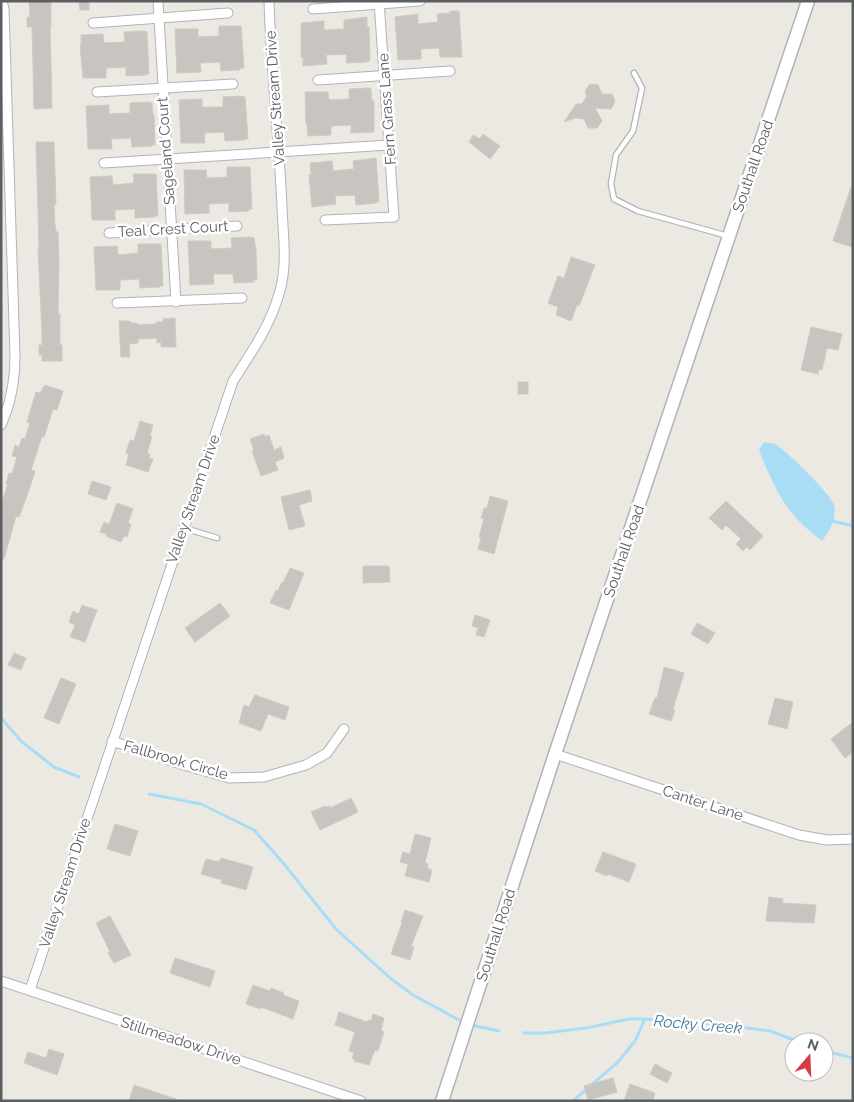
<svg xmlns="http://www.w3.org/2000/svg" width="854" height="1102" viewBox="0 0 854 1102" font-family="Raleway,sans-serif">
<rect width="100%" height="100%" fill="#ece9e3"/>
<!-- water -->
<path fill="#a9ddf6" d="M764,442C767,443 772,443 775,444C785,449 832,495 834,505C837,519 830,530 822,541C814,534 805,528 798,520C779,500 769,475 759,450Z"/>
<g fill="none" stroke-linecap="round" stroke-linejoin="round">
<!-- stream -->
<g stroke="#a9ddf6" stroke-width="3">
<polyline points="831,519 833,521 853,526"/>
<polyline points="1,718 22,742 54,767 79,777"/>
<polyline points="149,794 201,804 254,830 284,864 336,929 390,978 413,995 461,1021"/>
<polyline points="471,1025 499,1031"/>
<polyline points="524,1033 545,1033 586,1028 629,1019 645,1019 733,1026 770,1031 799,1042"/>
<polyline points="824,1051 853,1058"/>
<polyline points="573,1101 618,1062 635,1041 645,1019"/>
</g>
</g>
<!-- building -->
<g fill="#c8c4c0" stroke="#d0cac2">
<polygon points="29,1 51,1 51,26 50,26 52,108 34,109 32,27 27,27 27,17 30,17"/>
<polygon points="79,1 89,1 89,10 80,10"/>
<polygon points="450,11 459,11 462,57 440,57 439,48 421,49 421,59 398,60 395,17 418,14 418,24 438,22 437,14 450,13"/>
<polygon points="367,17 367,27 369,27 370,61 367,61 367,62 347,63 346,54 326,55 327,64 303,66 303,57 301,57 301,23 324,21 324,30 344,29 344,20"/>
<polygon points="219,26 241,26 244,68 240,68 240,70 221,71 220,62 200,63 201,72 177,73 175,29 198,29 198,37 219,36"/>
<polygon points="143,31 147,32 149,74 146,74 146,75 126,76 126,67 106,68 106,78 83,78 80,45 81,45 81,35 103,34 104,43 125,42 124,32"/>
<polygon points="590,84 598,85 602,94 612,94 615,102 611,109 595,108 602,121 597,128 588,128 584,119 575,118 564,122 576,104 582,104 587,96 585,91"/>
<polygon points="369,88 371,89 372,101 374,101 374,132 351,133 351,125 331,126 331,135 308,136 307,124 306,124 305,92 328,92 329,100 349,99 349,89"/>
<polygon points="241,96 245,97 248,139 245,139 245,140 225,141 224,132 204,133 205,143 181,143 179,100 202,99 202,107 223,107 223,97"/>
<polygon points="148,102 152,103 153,115 154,115 155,145 151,145 152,146 132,147 131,138 111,139 112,149 88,149 86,106 109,105 109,114 130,113 130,103"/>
<polygon points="483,134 500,146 490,159 469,142 473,135 480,139"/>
<polygon points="36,142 54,142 56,204 54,205 55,225 56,232 58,232 59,262 58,314 60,314 60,345 62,345 62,361 42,361 42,355 39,355 39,345 42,345 42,334 38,247 39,247"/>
<polygon points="376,158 379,202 376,202 376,203 356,205 355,195 335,196 336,204 312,207 309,175 311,175 310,163 332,161 333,171 354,169 353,161"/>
<polygon points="227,167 250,167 252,209 249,209 249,211 229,212 229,203 209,204 209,213 185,214 184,170 206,170 207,178 227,177"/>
<polygon points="133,174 156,174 158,216 155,216 155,217 135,218 135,209 115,210 115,220 92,220 90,177 112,176 113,185 134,183"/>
<polygon points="851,187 853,187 853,247 833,241"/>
<polygon points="250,237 254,238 256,250 257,280 253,280 254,282 234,283 233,274 213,274 214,284 190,285 188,241 211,241 211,249 232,248 231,238"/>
<polygon points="138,244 161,244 163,286 160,286 160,287 140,288 139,279 120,280 120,290 96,290 94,247 117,246 118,255 138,253"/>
<polygon points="571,257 595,265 579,306 577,305 571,321 556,315 558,307 548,303 558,276 564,278"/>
<polygon points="175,318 176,347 161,347 161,342 157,343 157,338 138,339 138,343 129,344 130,357 121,357 119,321 130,321 131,323 137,323 138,325 156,324 156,322 163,322 163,319"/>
<polygon points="811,327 842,334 838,350 827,348 822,370 819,369 818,374 801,370"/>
<rect x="518" y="382" width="10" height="12"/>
<polygon points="45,385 63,391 57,410 53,409 44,437 42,436 31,470 35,471 29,490 19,517 16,516 4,559 1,559 1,504 8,484 6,484 9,473 12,474 17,457 12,456 15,445 19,447 22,438 25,439 30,423 27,422 36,392 40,393"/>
<polygon points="140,421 153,425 150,436 152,437 147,453 150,454 149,458 153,459 148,472 126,465 129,454 126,453 130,440 134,441"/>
<polygon points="264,434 265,437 269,435 274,450 281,447 284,458 275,462 278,470 261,476 252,451 254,450 250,439"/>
<polygon points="92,481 111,487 106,500 88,494"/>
<polygon points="310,490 312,501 299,505 305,526 289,530 281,497"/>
<polygon points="490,496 508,501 494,554 478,549 481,538 479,537 484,519 481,518 484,508 487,508"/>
<polygon points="726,501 763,536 750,550 747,547 743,551 736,544 741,539 726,525 722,530 709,518"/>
<polygon points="117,503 133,509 128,523 131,524 127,537 124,536 121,542 106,536 107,534 100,532 104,522 109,524"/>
<polygon points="363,566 389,566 390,582 363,583"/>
<polygon points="290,568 304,573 289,610 270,603 276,590 278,591 282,582 283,583"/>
<polygon points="220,603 230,616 195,642 185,628"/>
<polygon points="82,605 97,610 85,642 70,637 75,625 69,622 73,611 79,614"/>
<polygon points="475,615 490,620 484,637 476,635 478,628 472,626"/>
<polygon points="697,623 715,633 708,644 691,634"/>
<polygon points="14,653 26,658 21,670 8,665"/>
<polygon points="664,667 684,673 673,709 675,710 671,721 649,714 655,698 657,698"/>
<polygon points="61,678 76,684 59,724 44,718"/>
<polygon points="255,695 289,707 285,720 268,714 261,731 239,723 244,705 249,707"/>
<polygon points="775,698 793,702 787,729 768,724"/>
<polygon points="853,722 853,752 845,758 831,739"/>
<polygon points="351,798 358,812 320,830 311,812 325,806 325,807 329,806 330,808"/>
<polygon points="115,824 138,831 130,856 107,849"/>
<polygon points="415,834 431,838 425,863 428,864 427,868 432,870 429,882 405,876 408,864 400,862 403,852 410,854"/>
<polygon points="603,852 636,864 629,882 608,874 607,876 595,871"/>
<polygon points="221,858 253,867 246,890 221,883 222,880 201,874 206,859 219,862"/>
<polygon points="769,897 783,899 782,903 816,905 814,923 766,921"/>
<polygon points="405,910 423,916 411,946 414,947 410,960 391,954 402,923 401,922"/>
<polygon points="110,916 131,955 114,963 108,953 110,952 96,923"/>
<polygon points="175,958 215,971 210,987 170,973"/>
<polygon points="253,985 270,991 271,988 284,993 283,995 299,1001 293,1019 261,1007 260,1009 246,1004"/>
<polygon points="339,1012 367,1022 368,1020 371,1021 373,1014 384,1018 381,1030 384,1032 378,1051 375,1050 369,1065 354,1061 355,1059 352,1058 354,1053 349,1051 355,1032 335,1025"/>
<polygon points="49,1049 64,1054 57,1075 24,1063 28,1052 46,1058"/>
<polygon points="655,1064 672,1073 667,1083 650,1074"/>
<polygon points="613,1078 617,1092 588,1100 584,1086"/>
<polygon points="630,1084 655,1093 653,1101 624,1101"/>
<polygon points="134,1085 176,1099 176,1101 129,1101"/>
</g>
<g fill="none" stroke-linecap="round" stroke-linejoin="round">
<defs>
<g id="lane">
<polyline points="634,73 642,88 633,131 616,155 611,184 614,199 638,211 728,236"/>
<polyline points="184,528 217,538"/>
</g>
<g id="street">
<polyline points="158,1 176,302"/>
<polyline points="313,9 420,1"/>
<polyline points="93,23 228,13"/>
<polyline points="318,80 450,71"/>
<polyline points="97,92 233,84"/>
<polyline points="104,163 389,145"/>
<polyline points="325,220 394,217 379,1"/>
<polyline points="109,233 237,226"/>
<polyline points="117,303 242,298"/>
<path d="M1,425C11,403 15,380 15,356L4,9L2,1"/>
<polyline points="112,741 184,765 229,778 264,777 306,765 327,753 344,729"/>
<polyline points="555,754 799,835 827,840 853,839"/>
<polyline points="1,981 361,1101"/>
<path d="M30,990L233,381C251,353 270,326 279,294C288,266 283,235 282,207C279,138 271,70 269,1"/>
</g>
<polyline id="secondary" points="442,1101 555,754 808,1"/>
</defs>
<!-- lane casing -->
<use href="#lane" stroke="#b0b4b7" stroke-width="7"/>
<!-- street casing -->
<use href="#street" stroke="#b0b4b7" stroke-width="11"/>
<!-- secondary casing -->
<use href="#secondary" stroke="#afb3b7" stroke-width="15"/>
<!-- lane -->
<use href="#lane" stroke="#fff" stroke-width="4.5"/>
<!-- street -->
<use href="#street" stroke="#fff" stroke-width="9"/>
<!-- secondary -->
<use href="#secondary" stroke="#fff" stroke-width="12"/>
</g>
<g text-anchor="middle" stroke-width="5" stroke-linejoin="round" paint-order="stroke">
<!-- street labels -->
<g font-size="15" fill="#5b5f62" stroke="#fff">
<text transform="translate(275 98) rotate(-94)" y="5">Valley Stream Drive</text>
<text transform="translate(387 109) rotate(-94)" y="5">Fern Grass Lane</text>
<text transform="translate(166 151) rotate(-94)" y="5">Sageland Court</text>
<text transform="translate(753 166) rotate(-71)" y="5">Southall Road</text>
<text transform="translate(173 229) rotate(-3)" y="5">Teal Crest Court</text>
<text transform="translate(193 499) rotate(-71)" y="5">Valley Stream Drive</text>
<text transform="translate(624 551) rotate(-71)" y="5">Southall Road</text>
<text transform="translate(176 760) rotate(16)" y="5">Fallbrook Circle</text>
<text transform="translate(703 803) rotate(18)" y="5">Canter Lane</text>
<text transform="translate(65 883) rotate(-72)" y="5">Valley Stream Drive</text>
<text transform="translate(496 935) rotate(-72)" y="5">Southall Road</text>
<text transform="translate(181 1041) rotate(18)" y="5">Stillmeadow Drive</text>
</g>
<!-- water labels -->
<g font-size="16" font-style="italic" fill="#467a9d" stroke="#fff">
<text transform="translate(698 1024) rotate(5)" y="6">Rocky Creek</text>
</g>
</g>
<!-- border -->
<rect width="854" height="1102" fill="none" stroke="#5b5f62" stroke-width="5"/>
<!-- north arrow -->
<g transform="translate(809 1057) rotate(19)"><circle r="24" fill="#ffffff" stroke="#bdbfc0"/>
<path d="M0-4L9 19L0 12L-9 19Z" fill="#d73e44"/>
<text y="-8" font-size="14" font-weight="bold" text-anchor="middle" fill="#5b5f62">N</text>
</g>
</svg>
